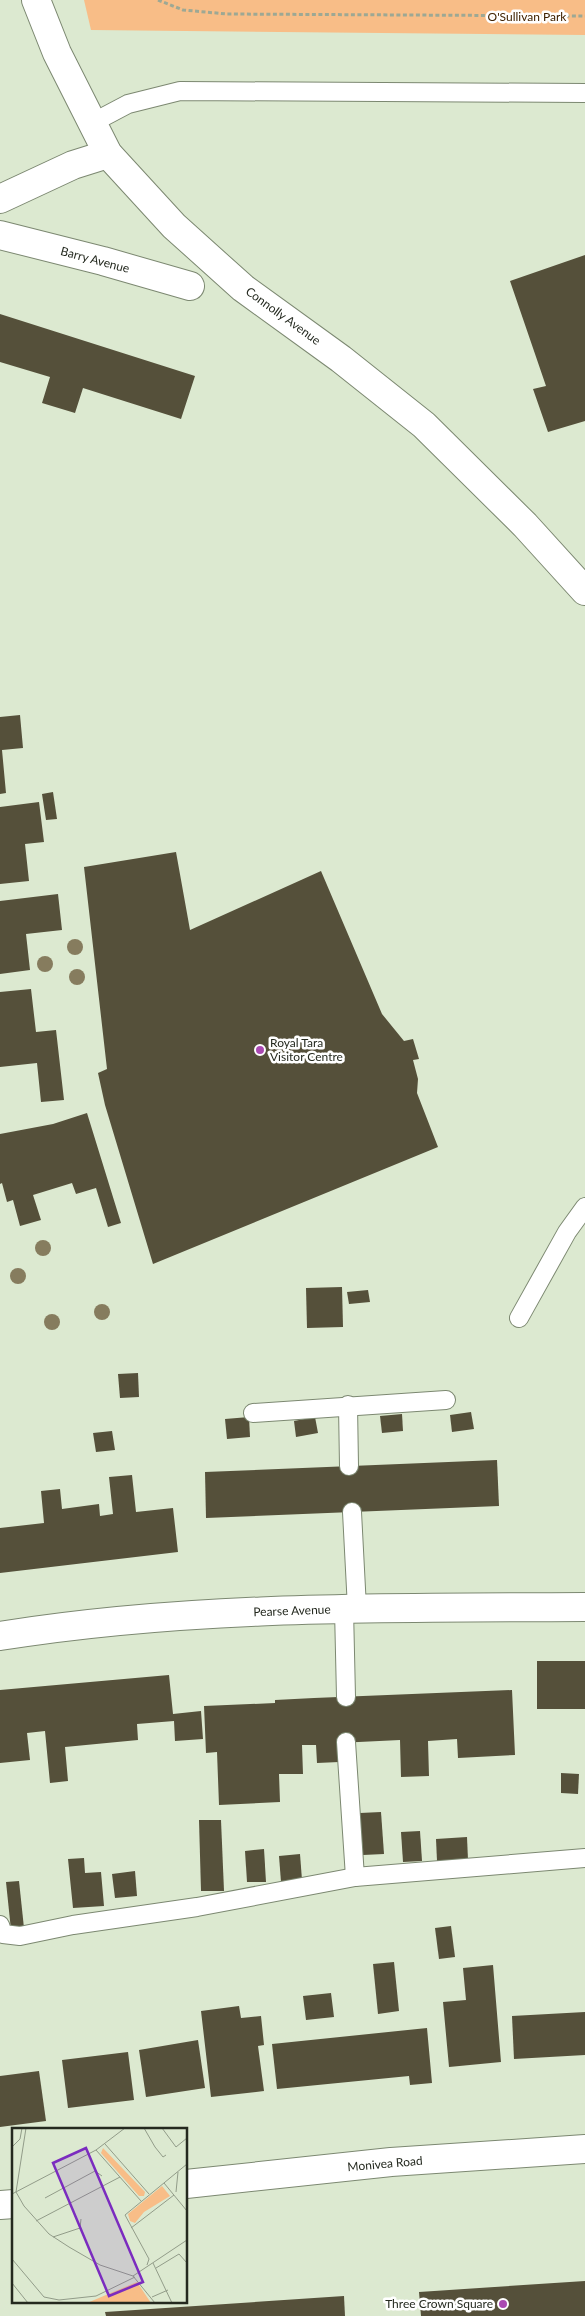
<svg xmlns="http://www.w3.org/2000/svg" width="585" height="2316" viewBox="0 0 585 2316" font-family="Lato,sans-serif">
<rect width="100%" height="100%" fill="#dce9d0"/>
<!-- green -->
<polygon fill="#f8bd87" points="84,0 585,0 585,35 91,30"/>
<!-- building -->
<g fill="#55503a">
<polygon points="585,255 585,421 548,432 533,389 546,386 510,281"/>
<polygon points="0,314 195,376 181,419 83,388 75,413 42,403 50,377 0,362"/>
<polygon points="20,715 23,748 2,750 6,793 0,794 0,717"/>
<polygon points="53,792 57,819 46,820 42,794"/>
<polygon points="39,802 44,842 25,844 29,881 0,884 0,807"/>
<polygon points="176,852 190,930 321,871 382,1014 404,1041 413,1039 419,1059 413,1060 418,1079 417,1093 438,1147 153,1264 105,1105 98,1073 107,1069 84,867"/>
<polygon points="58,894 62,930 26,934 30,970 0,974 0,901"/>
<polygon points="31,989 36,1032 56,1030 64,1100 41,1102 37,1063 0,1067 0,992"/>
<polygon points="87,1113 121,1223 108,1227 96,1188 76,1194 72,1183 33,1195 41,1220 20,1226 13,1200 7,1202 2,1183 0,1184 0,1134 53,1124"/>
<polygon points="342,1287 343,1327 307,1328 306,1288"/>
<polygon points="368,1290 370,1302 349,1304 347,1292"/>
<polygon points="138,1373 139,1397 120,1398 118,1374"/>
<polygon points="471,1412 474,1429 452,1432 450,1415"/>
<polygon points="402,1414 403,1431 382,1433 380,1416"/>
<polygon points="249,1417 250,1437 227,1439 225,1419"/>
<polygon points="315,1417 318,1433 296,1437 294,1421"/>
<polygon points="112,1431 115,1450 96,1452 93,1433"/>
<polygon points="497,1460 499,1506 206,1518 205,1472"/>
<polygon points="132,1475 136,1512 173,1508 178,1552 0,1573 0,1528 44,1523 41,1491 60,1489 62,1509 99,1504 100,1516 113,1514 109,1477"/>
<rect x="537" y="1661" width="48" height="48"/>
<polygon points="169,1675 173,1714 201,1711 203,1739 175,1741 174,1721 137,1724 138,1740 65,1747 68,1781 50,1783 45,1731 27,1733 30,1760 0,1763 0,1690"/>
<polygon points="512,1690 515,1755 458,1758 457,1739 428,1741 429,1776 401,1777 400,1740 338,1743 339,1762 317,1763 316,1745 302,1745 303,1774 279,1774 280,1802 219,1805 217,1752 206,1753 204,1706 275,1703 275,1700 314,1698"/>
<polygon points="561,1773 579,1774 578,1794 561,1793"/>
<polygon points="381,1812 384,1854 363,1855 360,1813"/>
<polygon points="199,1820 221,1820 224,1891 201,1891"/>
<polygon points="420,1831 422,1861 403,1862 401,1832"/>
<polygon points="467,1837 468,1860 437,1861 436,1839"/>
<polygon points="264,1849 266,1882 247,1882 245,1851"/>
<polygon points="300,1854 302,1880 281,1882 279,1856"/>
<polygon points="84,1858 85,1873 101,1872 104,1906 73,1908 68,1859"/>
<polygon points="135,1871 137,1896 115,1898 112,1874"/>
<polygon points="19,1881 24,1928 11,1930 6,1882"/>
<polygon points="451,1926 455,1957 439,1959 435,1928"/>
<polygon points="394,1962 399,2011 378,2014 373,1964"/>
<polygon points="493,1965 501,2062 449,2067 443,2002 466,2000 463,1968"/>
<polygon points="331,1993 334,2017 306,2020 303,1996"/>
<polygon points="239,2006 241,2018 261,2016 264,2045 258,2046 264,2091 211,2097 201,2011"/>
<polygon points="585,2012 585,2055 514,2059 512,2016"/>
<polygon points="427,2028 432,2083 410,2085 409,2076 277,2089 272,2044"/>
<polygon points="198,2040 205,2088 146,2097 139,2050"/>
<polygon points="128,2052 134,2100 68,2108 62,2060"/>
<polygon points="39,2071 46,2121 0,2127 0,2076"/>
<polygon points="585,2281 585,2316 421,2316 419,2292"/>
<polygon points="344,2296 345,2316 106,2316 105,2312"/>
</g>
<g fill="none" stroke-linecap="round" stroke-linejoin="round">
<defs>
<g id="lane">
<polyline points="92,123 128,104 180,91 585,93"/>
<polyline points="519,1318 567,1232 585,1207"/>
<polyline points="348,1405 349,1466"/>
<polyline points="253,1413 446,1400"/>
<polyline points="352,1512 357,1608"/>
<polyline points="344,1609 346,1697"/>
<polyline points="346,1742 355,1877"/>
<polyline points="0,1925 3,1934 20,1936 73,1925 197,1907 355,1877 585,1858"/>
</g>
<g id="street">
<polyline points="0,199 73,165 108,154"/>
<polyline points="0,235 103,261 190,286"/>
<path d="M0,1636C193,1605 390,1608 585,1607"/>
</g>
<g id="secondary">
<polyline points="36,0 57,53 108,154 174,226 243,288 341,359 424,425 525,525 585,591"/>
<polyline points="186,2184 391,2162 585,2149"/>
<polyline points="0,2205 14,2204"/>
</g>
</defs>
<!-- lane casing -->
<use href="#lane" stroke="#7c8871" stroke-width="20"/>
<!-- street casing -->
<use href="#street" stroke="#7c8871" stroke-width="30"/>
<!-- secondary casing -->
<use href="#secondary" stroke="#7c8871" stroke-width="30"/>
<!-- path -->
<polyline stroke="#9da894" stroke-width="3" stroke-dasharray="4 2.5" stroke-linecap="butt" points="158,0 183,10 227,14 585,16"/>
<!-- lane -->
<use href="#lane" stroke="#fff" stroke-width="18"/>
<!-- street -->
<use href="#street" stroke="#fff" stroke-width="28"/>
<!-- secondary -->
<use href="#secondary" stroke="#fff" stroke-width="28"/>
</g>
<!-- trees -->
<g fill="#867c5e">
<circle cx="75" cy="947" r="8"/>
<circle cx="45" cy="964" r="8"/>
<circle cx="77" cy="977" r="8"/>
<circle cx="43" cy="1248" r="8"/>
<circle cx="18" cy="1276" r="8"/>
<circle cx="102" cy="1312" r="8"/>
<circle cx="52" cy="1322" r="8"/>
</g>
<!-- markers -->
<g fill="#aa49b2" stroke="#fff" stroke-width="2">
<circle cx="260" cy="1050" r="5"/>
<circle cx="503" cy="2304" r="5"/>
</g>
<g text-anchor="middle" stroke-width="5" stroke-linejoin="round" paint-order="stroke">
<!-- park labels -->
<g font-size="12" fill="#3f2201" stroke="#fff">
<text x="527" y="21">O'Sullivan Park</text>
</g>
<!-- street labels -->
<g font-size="12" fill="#24291f" stroke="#fff">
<text transform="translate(95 260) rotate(15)" y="4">Barry Avenue</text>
<text transform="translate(283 316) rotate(36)" y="4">Connolly Avenue</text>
<text transform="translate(292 1611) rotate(-2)" y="4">Pearse Avenue</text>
<text transform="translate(385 2164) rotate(-5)" y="4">Monivea Road</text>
</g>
<!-- poi labels -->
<g font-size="12" fill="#24291f" stroke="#fff" text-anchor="start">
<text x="270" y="1047">Royal Tara<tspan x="270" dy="14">Visitor Centre</tspan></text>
<text x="493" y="2308" text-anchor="end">Three Crown Square</text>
</g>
</g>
<!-- overview -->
<g transform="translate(12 2128)">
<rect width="175" height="175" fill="#dce9d0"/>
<path d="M91,20L133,64L132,68H127L89,25ZM150,58L158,68L132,84L123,95L118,93L116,86ZM125,154L139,175H75Z" fill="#f8bd87"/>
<path fill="none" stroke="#929c89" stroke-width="1" d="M14,0L4,64L12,78L37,106L57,119L88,137L121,148L143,175M132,0L143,19L151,29L154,27M150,0L164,19L175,10M93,16L137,66M0,19L8,11L10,0M84,22L129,73M152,55L175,83M164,64L166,44M0,66L84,22L113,0M33,70L83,43L90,48M24,93L108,49M119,100L162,67M41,109L68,100L69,91M0,131L32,169L47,172L84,168L123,149M141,135L160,175M135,137L137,131L113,87L175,36M144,140L167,126L175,135M121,148L175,112M0,155L16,175M140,169L156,162"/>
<path fill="#7b2cbf" fill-opacity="0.15" stroke="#7b2cbf" stroke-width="2.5" d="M74,20L131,154L97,168L41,35Z"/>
<rect width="175" height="175" fill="none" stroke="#24291f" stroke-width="2.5"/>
</g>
</svg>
